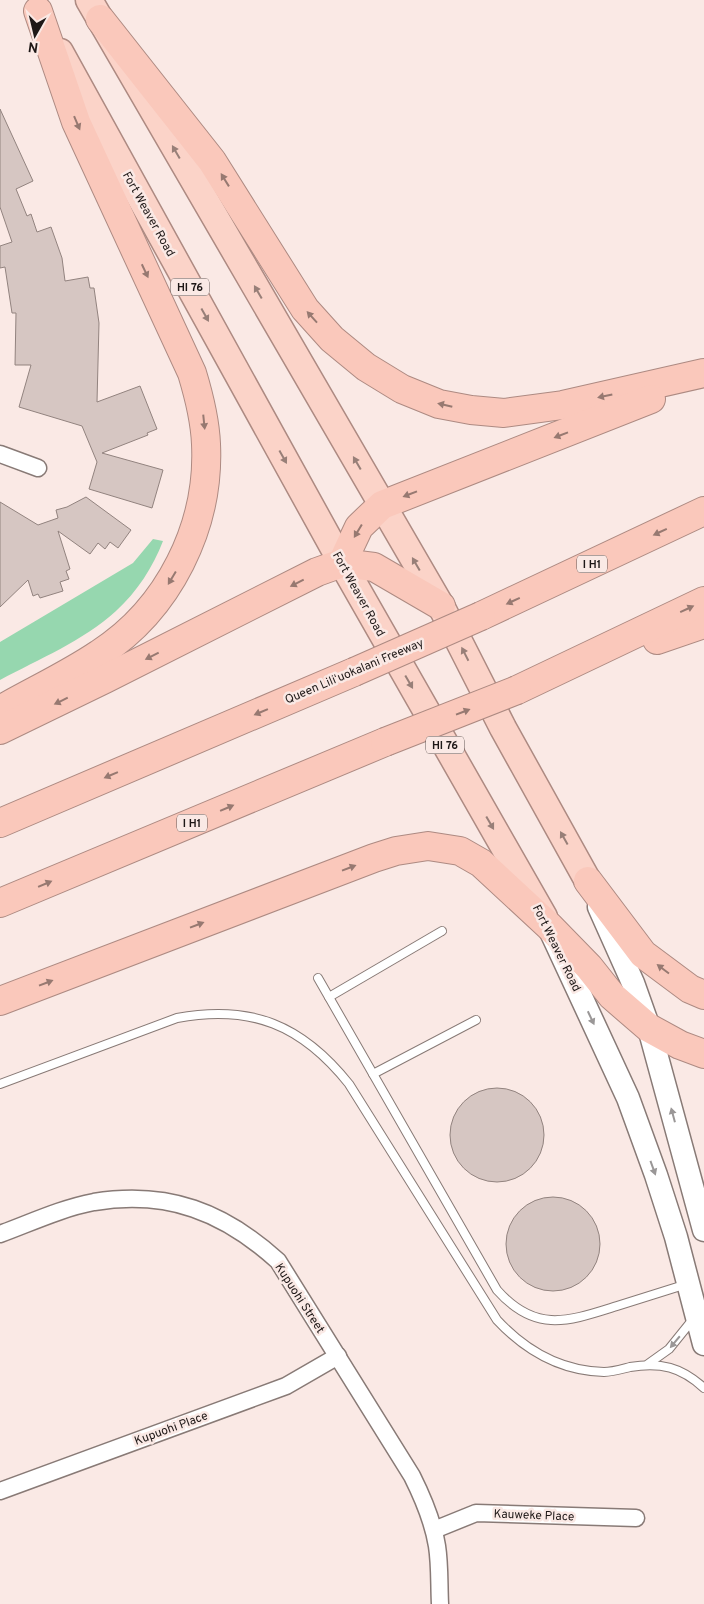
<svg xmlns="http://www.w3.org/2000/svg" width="704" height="1604" viewBox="0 0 704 1604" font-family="Overpass,sans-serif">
<rect width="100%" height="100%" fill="#fae9e5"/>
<!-- green -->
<path fill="#96d7af" d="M153,539L163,541C153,567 137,592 116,611C83,641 39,659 0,680V642L133,563Z"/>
<!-- building -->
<g fill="#d6c6c2" stroke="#92837f">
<polygon points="0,109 33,181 16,189 27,216 31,214 37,232 51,227 62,258 65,281 88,277 90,288 94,288 99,323 97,402 140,386 157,429 147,433 148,435 102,453 163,470 152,508 89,489 97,462 82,426 19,407 31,365 15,365 16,313 12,313 5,267 0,268 0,246 12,242 0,207"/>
<polygon points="86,497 131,530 118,548 110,542 105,549 98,543 90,554 58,531 70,569 66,571 69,579 60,582 63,591 40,598 38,594 33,596 28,580 0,607 0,502 38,525 58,518 56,510 67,507"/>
<circle cx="497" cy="1135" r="47"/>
<circle cx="553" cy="1244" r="47"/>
</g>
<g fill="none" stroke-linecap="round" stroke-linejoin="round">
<defs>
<g id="service">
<path d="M318,978L497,1290C536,1334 569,1321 617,1306C640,1299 664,1291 687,1284"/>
<polyline points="329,997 442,931"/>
<polyline points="373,1074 476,1020"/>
<path d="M0,1084L177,1018C251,1004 302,1025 349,1084L497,1320C525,1350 561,1371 604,1372C612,1372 622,1369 630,1367C661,1362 681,1367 704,1388"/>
<polyline points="648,1364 669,1349 694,1318"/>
</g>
<g id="minor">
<polyline points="0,454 38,468"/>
<path d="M0,1234C30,1223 62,1208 94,1202C168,1190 224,1212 278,1261L412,1476C423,1498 433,1521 437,1546C440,1565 439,1585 440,1604"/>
<polyline points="0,1491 286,1386 338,1356"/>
<polyline points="434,1530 476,1513 636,1518"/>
</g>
<g id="secondary">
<polyline points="599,907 633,983 649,1028 704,1230"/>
<polyline points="552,934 628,1098 656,1175 676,1237 704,1344"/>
</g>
<g id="trunk">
<polyline points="89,0 441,606 503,728 588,881"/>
<polyline points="60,52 342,563 544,917"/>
</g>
<g id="motorway">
<polyline points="100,19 212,161 305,309 332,339 366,367 402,389 439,404 471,410 504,413 563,405 704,373"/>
<polyline points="342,563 359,527 382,505 651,399"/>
<polyline points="481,616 704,511"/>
<polyline points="657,640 704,624"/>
<polyline points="517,690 704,601"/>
<path d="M0,710C33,691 68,675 99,654C169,609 210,526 206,444C205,419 199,396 192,373L76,122L38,11"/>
<polyline points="0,730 105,679 317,572 342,563 374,567 441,606"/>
<polyline points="0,823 354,672"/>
<polyline points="588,881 643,954 690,989 704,995"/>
<polyline points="0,903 385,742"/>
<polyline points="0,1001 374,858 396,851 428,846 460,851 481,863 549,926 589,967 612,996 649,1028 680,1045 704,1054"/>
</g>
</defs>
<!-- service casing -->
<use href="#service" stroke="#887a76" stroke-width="10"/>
<!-- minor casing -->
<use href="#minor" stroke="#887a76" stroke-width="19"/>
<!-- secondary casing -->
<use href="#secondary" stroke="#887a76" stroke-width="25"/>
<!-- trunk casing -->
<use href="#trunk" stroke="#ad8a82" stroke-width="29"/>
<!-- motorway casing -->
<use href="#motorway" stroke="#ad8a82" stroke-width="30"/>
<!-- service -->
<use href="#service" stroke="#fff" stroke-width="8"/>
<!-- minor -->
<use href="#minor" stroke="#fff" stroke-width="16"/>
<!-- secondary -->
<use href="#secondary" stroke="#fff" stroke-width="22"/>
<!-- trunk -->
<use href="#trunk" stroke="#fbd3c8" stroke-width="26"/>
<!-- motorway -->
<use href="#motorway" stroke="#fac8bb" stroke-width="28"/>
<defs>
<g id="motorway-bridge">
<polyline points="354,672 481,616"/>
<polyline points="385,742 517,690"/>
</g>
</defs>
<!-- motorway-bridge casing -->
<use href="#motorway-bridge" stroke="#ad8a82" stroke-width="30" stroke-linecap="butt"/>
<!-- motorway-bridge -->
<use href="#motorway-bridge" stroke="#fac8bb" stroke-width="28"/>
</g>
<!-- one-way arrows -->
<defs><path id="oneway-solid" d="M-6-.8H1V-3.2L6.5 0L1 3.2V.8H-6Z" transform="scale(1.25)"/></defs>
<g fill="#977971">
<use href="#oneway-solid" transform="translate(77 123) rotate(67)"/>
<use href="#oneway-solid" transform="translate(225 180) rotate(-122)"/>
<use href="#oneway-solid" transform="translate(145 271) rotate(65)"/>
<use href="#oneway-solid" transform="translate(312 317) rotate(-132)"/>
<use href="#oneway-solid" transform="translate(605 396) rotate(168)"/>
<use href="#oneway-solid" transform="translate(445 405) rotate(-167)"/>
<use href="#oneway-solid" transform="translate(204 422) rotate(84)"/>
<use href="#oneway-solid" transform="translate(561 435) rotate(159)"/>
<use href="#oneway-solid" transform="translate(410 494) rotate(159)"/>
<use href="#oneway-solid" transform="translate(358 531) rotate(121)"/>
<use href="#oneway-solid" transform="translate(660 532) rotate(155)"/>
<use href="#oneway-solid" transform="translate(172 578) rotate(121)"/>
<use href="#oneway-solid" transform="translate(297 583) rotate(153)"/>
<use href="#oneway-solid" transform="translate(513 601) rotate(155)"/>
<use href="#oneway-solid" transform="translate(687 609) rotate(-25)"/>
<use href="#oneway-solid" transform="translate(152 656) rotate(153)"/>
<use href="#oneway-solid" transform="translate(61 701) rotate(154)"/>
<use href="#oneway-solid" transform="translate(261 712) rotate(157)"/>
<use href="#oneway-solid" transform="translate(463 712) rotate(-21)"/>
<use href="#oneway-solid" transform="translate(111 775) rotate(157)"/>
<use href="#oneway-solid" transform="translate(227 808) rotate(-23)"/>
<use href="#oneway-solid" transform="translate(349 868) rotate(-21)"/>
<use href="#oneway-solid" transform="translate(45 884) rotate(-23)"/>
<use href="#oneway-solid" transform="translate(197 925) rotate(-21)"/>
<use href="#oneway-solid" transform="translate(663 969) rotate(-143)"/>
<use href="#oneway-solid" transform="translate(46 983) rotate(-21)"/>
</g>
<g fill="#987f78">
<use href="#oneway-solid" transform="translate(176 152) rotate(-120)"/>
<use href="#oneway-solid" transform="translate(258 292) rotate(-120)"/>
<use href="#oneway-solid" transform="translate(205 315) rotate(61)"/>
<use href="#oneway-solid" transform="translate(283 457) rotate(61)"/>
<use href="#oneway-solid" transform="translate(357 463) rotate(-120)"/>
<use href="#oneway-solid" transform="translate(416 564) rotate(-120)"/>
<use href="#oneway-solid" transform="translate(465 654) rotate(-117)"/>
<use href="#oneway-solid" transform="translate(409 682) rotate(60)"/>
<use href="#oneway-solid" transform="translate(490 823) rotate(60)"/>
<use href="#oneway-solid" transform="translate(564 838) rotate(-119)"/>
</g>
<g fill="#9a9797">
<use href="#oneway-solid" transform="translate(591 1018) rotate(65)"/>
<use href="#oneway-solid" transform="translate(673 1115) rotate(-105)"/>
<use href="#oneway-solid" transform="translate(653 1168) rotate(70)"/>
<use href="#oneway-solid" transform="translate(675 1342) rotate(130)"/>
</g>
<g text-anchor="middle" stroke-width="5" stroke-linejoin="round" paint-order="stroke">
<!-- shield labels -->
<g fill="#fae9e5" stroke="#605755" stroke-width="1">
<rect x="171" y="278.5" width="38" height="17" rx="4"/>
<rect x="577" y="555.5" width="30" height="17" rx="4"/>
<rect x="426" y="736.5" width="38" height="17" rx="4"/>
<rect x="177" y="814.5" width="30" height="17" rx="4"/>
</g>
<g font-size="11" font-weight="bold" fill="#1e1817">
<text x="190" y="291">HI 76</text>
<text x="592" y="568">I H1</text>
<text x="445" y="749">HI 76</text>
<text x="192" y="827">I H1</text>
</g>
<!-- street labels -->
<g font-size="12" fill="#1e1817" stroke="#fae9e5">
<text transform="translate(149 214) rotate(61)" y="4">Fort Weaver Road</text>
<text transform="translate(359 594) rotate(61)" y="4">Fort Weaver Road</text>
<text transform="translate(354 671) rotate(-23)" y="4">Queen Liliʻuokalani Freeway</text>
<text transform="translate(557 948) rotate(64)" y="4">Fort Weaver Road</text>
<text transform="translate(300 1298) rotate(57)" y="4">Kupuohi Street</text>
<text transform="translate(171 1428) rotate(-20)" y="4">Kupuohi Place</text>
<text transform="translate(534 1515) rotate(2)" y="4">Kauweke Place</text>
</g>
</g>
<!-- north arrow -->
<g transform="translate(35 35) rotate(188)" stroke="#fae9e5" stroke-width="4" paint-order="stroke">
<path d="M0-4L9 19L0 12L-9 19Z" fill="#1e1817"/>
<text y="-8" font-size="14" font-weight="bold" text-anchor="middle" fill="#1e1817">N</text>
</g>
</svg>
